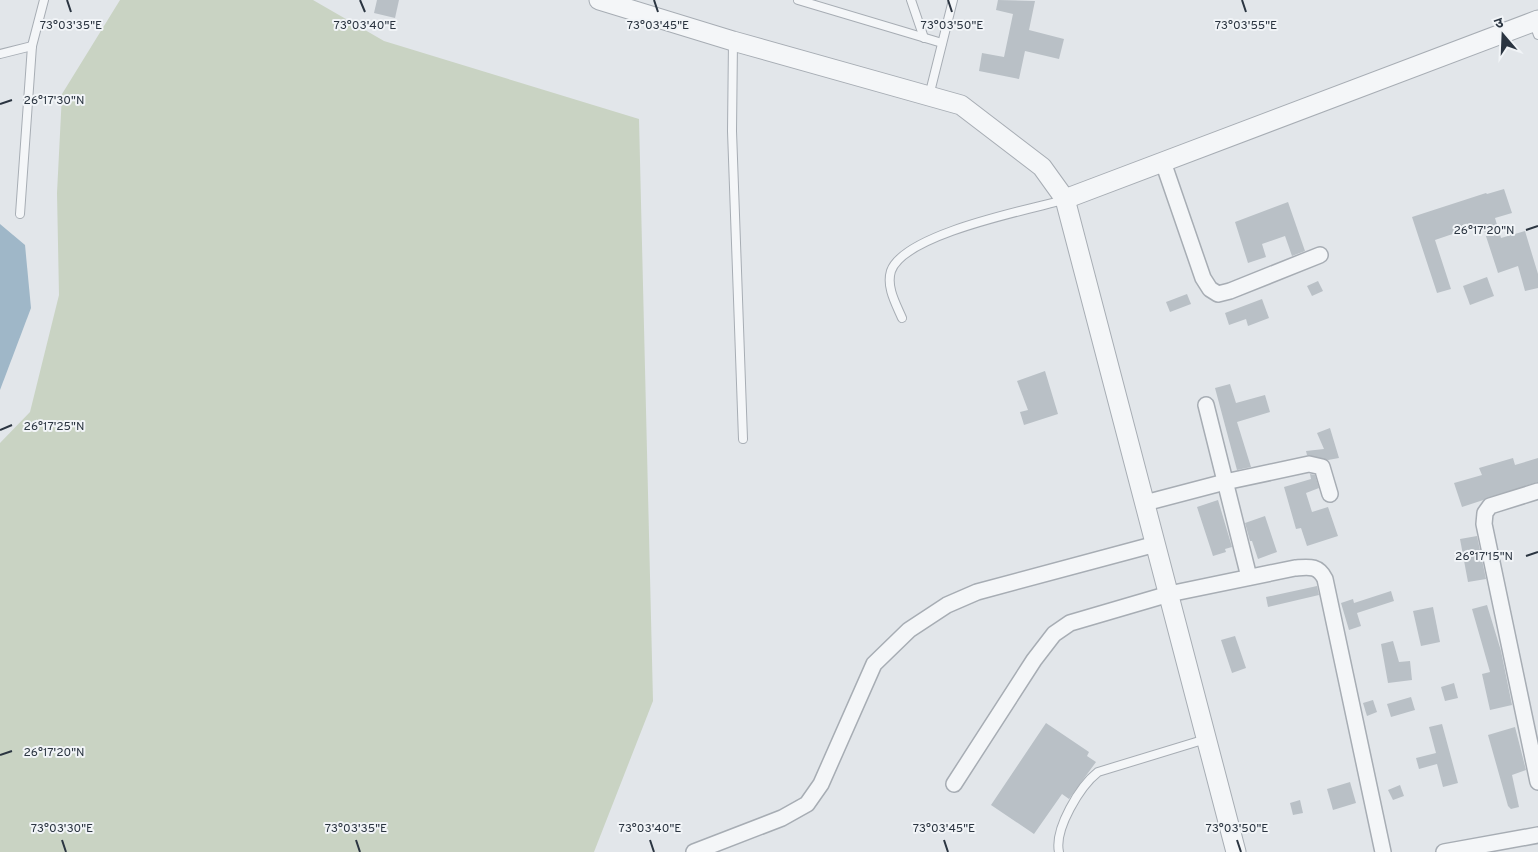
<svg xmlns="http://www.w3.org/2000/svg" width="1538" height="852" viewBox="0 0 1538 852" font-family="Overpass,'Noto Sans Devanagari',sans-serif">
<rect width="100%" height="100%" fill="#e2e6ea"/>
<!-- green -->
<polygon fill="#c9d3c3" points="120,0 313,0 384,41 639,119 653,701 594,852 0,852 0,443 30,412 59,295 57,193 62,94"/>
<!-- water -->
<polygon fill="#9fb7c8" points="0,224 25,245 31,308 0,390"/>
<!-- building -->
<g fill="#b9c0c6">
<polygon points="377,0 399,0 395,18 374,13"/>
<polygon points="998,0 1035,1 1029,30 1064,39 1059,59 1025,51 1019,79 979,71 982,53 1004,57 1013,14 996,10"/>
<polygon points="1504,189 1512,213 1495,218 1501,238 1525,231 1538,274 1538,288 1525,291 1518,266 1498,273 1482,224 1435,240 1451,289 1437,293 1412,217 1486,193 1487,194"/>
<polygon points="1288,202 1305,251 1292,256 1285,236 1262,244 1266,257 1248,263 1235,222"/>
<polygon points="1487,277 1494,296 1470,305 1463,286"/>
<polygon points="1318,281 1323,291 1312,296 1307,286"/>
<polygon points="1187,294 1191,304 1170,312 1166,302"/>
<polygon points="1262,299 1269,318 1248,326 1246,319 1229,325 1225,313"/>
<polygon points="1045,371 1058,414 1024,425 1020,412 1028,410 1017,381"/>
<polygon points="1230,384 1236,403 1265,395 1270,412 1237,422 1251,467 1237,470 1215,388"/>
<polygon points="1330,428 1339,458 1328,460 1307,455 1306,451 1324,449 1317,433"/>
<polygon points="1513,458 1515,465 1538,458 1538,482 1462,507 1454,483 1482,475 1479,468"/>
<polygon points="1310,474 1315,475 1319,488 1306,493 1312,512 1328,507 1338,536 1307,546 1301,528 1296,529 1284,487 1311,479"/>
<polygon points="1218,500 1232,547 1225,549 1226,552 1213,556 1197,507"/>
<polygon points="1265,516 1277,552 1258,559 1252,541 1250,541 1245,523"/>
<polygon points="1477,536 1486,579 1468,582 1460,539"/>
<polygon points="1317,586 1319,595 1268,607 1266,597"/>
<polygon points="1391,591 1394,601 1357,613 1361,626 1349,630 1341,603 1353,599 1354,603"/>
<polygon points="1487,605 1501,651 1512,705 1490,710 1482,674 1490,672 1472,609"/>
<polygon points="1433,607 1440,642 1421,646 1413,611"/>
<polygon points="1235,636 1246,668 1232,673 1221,640"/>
<polygon points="1393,641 1399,662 1410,661 1412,680 1388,683 1381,644"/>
<polygon points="1454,683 1458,698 1445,701 1441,687"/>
<polygon points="1411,697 1415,710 1391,717 1387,704"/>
<polygon points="1373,700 1377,712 1367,716 1363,703"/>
<polygon points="1046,723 1089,752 1087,756 1096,762 1069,799 1062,794 1034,834 991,805"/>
<polygon points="1442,724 1458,783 1443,787 1437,764 1419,769 1416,758 1436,753 1429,727"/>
<polygon points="1515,727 1526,770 1512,775 1519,807 1511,809 1508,806 1488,735"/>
<polygon points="1350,782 1356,803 1333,810 1327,789"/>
<polygon points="1400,785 1404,796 1393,800 1388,790"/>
<polygon points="1300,800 1303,813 1293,815 1290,803"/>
</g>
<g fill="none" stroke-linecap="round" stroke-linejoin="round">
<defs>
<g id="service">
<polyline points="798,0 942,43"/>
<polyline points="911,0 924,38"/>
<polyline points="1533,21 1538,35"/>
<polyline points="733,41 732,131 743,439"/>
<polyline points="0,54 32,46"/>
<polyline points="929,96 953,0"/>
<polyline points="20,214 32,46 44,0"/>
<path d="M902,318C896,304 886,287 891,271C904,234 1027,210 1064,200"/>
<path d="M1059,852C1054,829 1080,786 1098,772L1206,739"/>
</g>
<g id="minor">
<polyline points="1163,162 1203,278 1210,289 1218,294 1230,291 1320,255"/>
<polyline points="1206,405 1249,577"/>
<polyline points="1538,491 1490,506 1485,513 1484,524 1538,782"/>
<polyline points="1145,503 1225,482 1309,464 1322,467 1330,494"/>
<path d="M954,784L1034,660L1054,634L1070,623L1169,594L1295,568C1309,567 1318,565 1325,579L1383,852"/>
<polyline points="694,852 782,818 807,804 821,784 874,664 909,630 947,605 977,592 1156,544"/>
<polyline points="1444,852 1538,835"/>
</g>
<g id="tertiary">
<polyline points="599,0 733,41 961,105 1042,167 1065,199 1236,852"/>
<polyline points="1065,199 1538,20"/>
</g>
</defs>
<!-- service casing -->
<use href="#service" stroke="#a7adb4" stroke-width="10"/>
<!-- minor casing -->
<use href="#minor" stroke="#a7adb4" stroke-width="18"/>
<!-- tertiary casing -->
<use href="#tertiary" stroke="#a7adb4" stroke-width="21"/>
<!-- service -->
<use href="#service" stroke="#f4f6f8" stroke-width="8"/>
<!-- minor -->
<use href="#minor" stroke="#f4f6f8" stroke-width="15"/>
<!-- tertiary -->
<use href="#tertiary" stroke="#f4f6f8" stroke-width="19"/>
</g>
<!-- ticks -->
<path fill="none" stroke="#2b3541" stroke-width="2" d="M67,0L71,12M360,0L365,12M654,0L658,12M948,0L952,12M1242,0L1246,12M0,104L12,100M1526,230L1538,226M0,430L12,425M1526,556L1538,552M0,755L12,751M62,840L66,852M356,840L360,852M650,840L654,852M944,840L948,852M1237,840L1241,852"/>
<g font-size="12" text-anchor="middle" fill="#2b3541" stroke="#f1f4f7" stroke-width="4" stroke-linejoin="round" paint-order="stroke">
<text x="71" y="29">73°03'35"E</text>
<text x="365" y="29">73°03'40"E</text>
<text x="658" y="29">73°03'45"E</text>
<text x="952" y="29">73°03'50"E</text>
<text x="1246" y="29">73°03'55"E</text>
<text x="54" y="104">26°17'30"N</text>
<text x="1484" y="234">26°17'20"N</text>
<text x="54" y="430">26°17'25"N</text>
<text x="1484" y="560">26°17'15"N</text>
<text x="54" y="756">26°17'20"N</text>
<text x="62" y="832">73°03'30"E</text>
<text x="356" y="832">73°03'35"E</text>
<text x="650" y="832">73°03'40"E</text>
<text x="944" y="832">73°03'45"E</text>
<text x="1237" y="832">73°03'50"E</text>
</g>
<!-- north arrow -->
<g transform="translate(1503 35) rotate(341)" stroke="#f1f4f7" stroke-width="4" paint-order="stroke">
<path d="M0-4L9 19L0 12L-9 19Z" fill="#2b3541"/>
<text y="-8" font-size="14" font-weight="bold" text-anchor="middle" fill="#2b3541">उ</text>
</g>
</svg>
